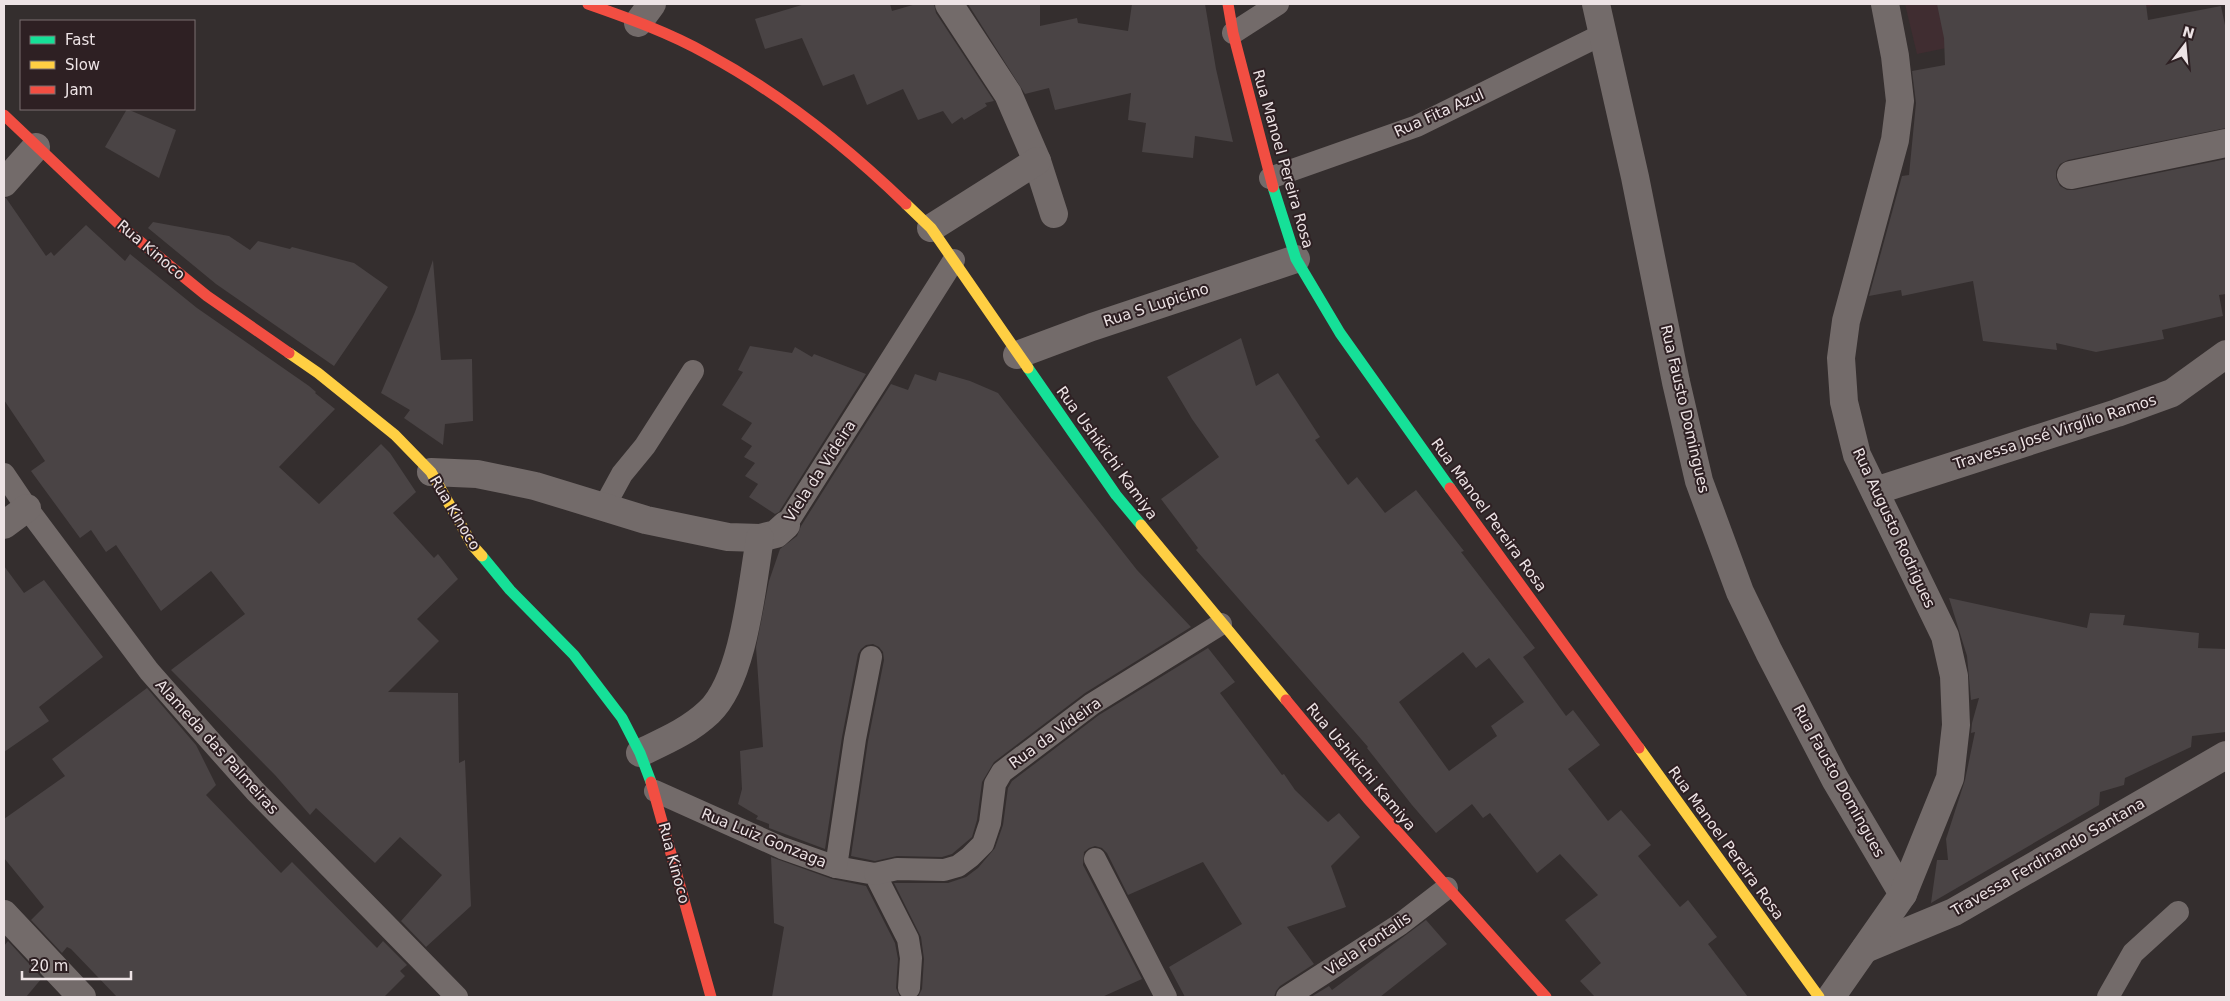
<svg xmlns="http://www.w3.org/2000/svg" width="2230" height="1001" viewBox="0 0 2230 1001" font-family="'DejaVu Sans',sans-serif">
<rect width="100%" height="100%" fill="#342e2e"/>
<!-- built -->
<polygon fill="#402d31" points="1905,4 2161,4 1917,54"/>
<!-- building -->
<g fill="#4a4445" fill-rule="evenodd">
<polygon points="805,4 890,4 892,11 916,4 934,4 936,13 994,101 985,103 987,106 964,120 962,117 952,124 943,111 918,120 903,89 867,105 854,74 823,86 802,38 765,49 755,19"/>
<polygon points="968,4 1040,4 1040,26 1077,18 1078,23 1128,31 1132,4 1205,4 1216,69 1233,142 1195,136 1193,158 1142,152 1146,123 1128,120 1131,93 1055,110 1049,88 1025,94"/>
<polygon points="1937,4 2146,4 2148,20 2221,6 2226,30 2226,128 2068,160 2060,164 2056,171 2056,178 2060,186 2067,190 2074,190 2226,159 2226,294 2219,295 2223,316 2162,330 2164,339 2096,352 2056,343 2057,350 1983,341 1973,281 1902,296 1901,290 1869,296 1902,176 1909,175 1916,103 1912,71 1945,65 1944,38"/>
<polygon points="127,109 176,130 159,178 105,147"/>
<polygon points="4,198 6,198 46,256 51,252 54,256 86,225 125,261 130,254 197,308 309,386 316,392 315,393 335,409 279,467 319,504 381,444 390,453 416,492 393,513 434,558 438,554 458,579 417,619 439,641 388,692 458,693 459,763 465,760 471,906 426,947 401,921 442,875 400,837 375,863 316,808 310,815 275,775 171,670 245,614 211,571 161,611 116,545 106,552 91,530 80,538 31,471 45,461 4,400"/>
<polygon points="153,222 229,236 250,250 258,241 290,249 292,247 354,263 388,287 334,366 216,284 148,228"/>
<polygon points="433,260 441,360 472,359 473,421 445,424 443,445 404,418 410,410 381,393 415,312"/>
<path d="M1241,338L1256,386L1278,373L1320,437L1315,440L1348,485L1357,477L1385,513L1416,490L1464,551L1461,552L1535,648L1523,657L1566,716L1573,710L1600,745L1568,769L1608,821L1621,810L1651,845L1638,856L1680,907L1688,900L1717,937L1708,944L1748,997H1595L1580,981L1601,963L1565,920L1598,895L1560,854L1537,873L1490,813L1483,818L1472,804L1436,833L1412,805L1367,748L1368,747L1196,550L1198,548L1161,499L1219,457L1192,419L1167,377ZM1463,652L1476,668L1489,658L1524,702L1491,726L1497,736L1449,771L1399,702Z"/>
<polygon points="750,346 792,353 795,347 812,357 814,354 866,374 779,512 775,514 749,497 758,484 745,476 755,463 744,457 752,446 741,439 752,423 722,405 743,372 738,370"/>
<polygon points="939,372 970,381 998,393 1137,570 1191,627 1085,693 994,762 982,782 977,820 972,837 952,854 942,857 897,856 875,861 851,856 868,741 884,660 883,652 879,647 873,644 866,645 861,649 858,654 842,737 825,849 769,828 769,824 756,819 758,816 738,804 742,789 740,751 763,747 756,647 769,581 780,549 797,536 801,526 891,384 908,390 915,374 936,381"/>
<polygon points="4,566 24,593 44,580 103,657 39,707 49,721 4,752"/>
<polygon points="1949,598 2087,628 2090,613 2125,615 2123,625 2199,633 2198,648 2226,649 2226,732 2192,736 2191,747 2125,778 2124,785 2100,792 2099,805 1931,903 1937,860 1948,860 1946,839 1965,780 1975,732 1971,733 1972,723 1979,698 1971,700 1967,656"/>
<polygon points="1208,648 1235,682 1220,693 1282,775 1284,774 1295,790 1328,822 1339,813 1360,837 1331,866 1346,907 1287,927 1314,964 1280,986 1276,991 1274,997 1185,997 1169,967 1242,924 1203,862 1128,895 1107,853 1102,848 1095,846 1089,848 1084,852 1083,865 1142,979 1102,997 918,997 922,989 924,959 921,937 894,883 948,883 966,877 978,868 995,848 1003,825 1008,788 1012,781 1099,715"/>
<polygon points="147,688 196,745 216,785 206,795 281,873 292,862 377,948 383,941 407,965 400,971 405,976 384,997 117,997 71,949 67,947 62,953 31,920 44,907 4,858 4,819 65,776 52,759"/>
<polygon points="771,857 832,879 866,886 895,943 898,959 896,988 900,997 772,997 784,927 774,923"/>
<polygon points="1426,920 1447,944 1380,997 1311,997 1329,986 1332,990"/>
<polygon points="8,941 42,978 26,997 4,997 4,946"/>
</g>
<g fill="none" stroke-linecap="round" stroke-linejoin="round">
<!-- lane -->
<g stroke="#736b6a" stroke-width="22">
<polyline points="1233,33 1278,4"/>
<polyline points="1270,178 1417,126 1603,34"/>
<polyline points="4,474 27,508 149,671 199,728 255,791 457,997"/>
<polyline points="604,507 622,474 645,446 693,371"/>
<polyline points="786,525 954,260"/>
<polyline points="655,791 782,848 836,867 875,874 908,939 911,958 909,988"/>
<polyline points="1095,859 1166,997"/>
<polyline points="836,867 855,739 871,657"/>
<polyline points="875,874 897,869 944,870 958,866 970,857 983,844 990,823 995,784 1002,772 1092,704 1221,624"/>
<polyline points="1287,997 1399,925 1447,888"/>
<polyline points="2108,997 2133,953 2178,912"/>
</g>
<!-- street -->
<g stroke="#736b6a" stroke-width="28">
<polyline points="949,4 1008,94 1037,161 1054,214"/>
<polyline points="1596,4 1635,177 1676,382 1699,481 1740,592 1769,652 1835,779 1903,894"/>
<polyline points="638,23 652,4"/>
<polyline points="2071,175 2226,143"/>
<polyline points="4,183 36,147"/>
<polyline points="931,228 1037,161"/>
<polyline points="1017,355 1092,327 1296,259"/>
<polyline points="431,472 477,474 535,486 646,520 728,537 760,538 776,534 786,525"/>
<polyline points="1875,491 2117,413 2172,393 2226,354"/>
<polyline points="4,525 27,508"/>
<path d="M640,753C665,741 689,731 709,712C744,679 752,585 760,538"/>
<polyline points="4,914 82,997"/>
<polyline points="1865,949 1954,912 2226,755"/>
<polyline points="1831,997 1903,894 1950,778 1956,725 1954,676 1945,636 1857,455 1844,402 1841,358 1846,321 1895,140 1900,101 1895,56 1885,4"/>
</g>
<!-- fast -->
<g stroke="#16e098" stroke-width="11">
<polyline points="1273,187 1296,259 1340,333 1450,488"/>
<polyline points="1028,368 1116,495 1141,525"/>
<polyline points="482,556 510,590 574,655 622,718 640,753 651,782"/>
</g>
<!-- slow -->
<g stroke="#ffcf43" stroke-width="11">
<polyline points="906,204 931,228 1028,368"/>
<polyline points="289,353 318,373 395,435 431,472 473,546 482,556"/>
<polyline points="1141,525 1286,700"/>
<polyline points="1639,748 1819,997"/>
</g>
<!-- jam -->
<g stroke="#f24e42" stroke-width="11">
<path d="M588,4C628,18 670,33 707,54C781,94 846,146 906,204"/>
<polyline points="1228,4 1233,33 1273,187"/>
<polyline points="4,115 121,226 207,296 289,353"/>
<polyline points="1450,488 1639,748"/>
<polyline points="1286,700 1368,799 1546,997"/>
<polyline points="651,782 711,997"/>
</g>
</g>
<g text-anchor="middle" stroke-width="4" stroke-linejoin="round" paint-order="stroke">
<!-- street labels -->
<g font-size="15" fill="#ede3e5" stroke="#2e2023">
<text transform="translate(1439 113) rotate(-24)" y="5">Rua Fita Azul</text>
<text transform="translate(1283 159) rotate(74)" y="5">Rua Manoel Pereira Rosa</text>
<text transform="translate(151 250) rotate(40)" y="5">Rua Kinoco</text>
<text transform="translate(1156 305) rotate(-18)" y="5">Rua S Lupicino</text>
<text transform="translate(1685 409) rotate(77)" y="5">Rua Fausto Domingues</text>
<text transform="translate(2055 432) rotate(-18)" y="5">Travessa José Virgílio Ramos</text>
<text transform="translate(1107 453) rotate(54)" y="5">Rua Ushikichi Kamiya</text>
<text transform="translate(820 471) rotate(-57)" y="5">Viela da Videira</text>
<text transform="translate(455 513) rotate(59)" y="5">Rua Kinoco</text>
<text transform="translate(1489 515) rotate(54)" y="5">Rua Manoel Pereira Rosa</text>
<text transform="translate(1894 528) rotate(65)" y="5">Rua Augusto Rodrigues</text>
<text transform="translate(1055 733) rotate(-36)" y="5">Rua da Videira</text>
<text transform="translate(217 747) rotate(48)" y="5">Alameda das Palmeiras</text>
<text transform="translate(1361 767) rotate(50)" y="5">Rua Ushikichi Kamiya</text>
<text transform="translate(1839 781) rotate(61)" y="5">Rua Fausto Domingues</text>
<text transform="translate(764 838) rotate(22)" y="5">Rua Luiz Gonzaga</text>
<text transform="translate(1726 843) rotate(54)" y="5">Rua Manoel Pereira Rosa</text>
<text transform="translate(2048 857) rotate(-30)" y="5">Travessa Ferdinando Santana</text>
<text transform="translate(674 863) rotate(75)" y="5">Rua Kinoco</text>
<text transform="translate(1368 944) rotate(-34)" y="5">Viela Fontalis</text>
</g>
</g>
<!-- border -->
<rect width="2230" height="1001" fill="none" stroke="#ede3e5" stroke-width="10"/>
<!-- legend -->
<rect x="20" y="20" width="175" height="90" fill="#2e2023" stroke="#7a6e71"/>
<rect x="30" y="36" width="25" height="8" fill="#16e098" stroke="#7a6e71"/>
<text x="65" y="45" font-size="15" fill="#ede3e5">Fast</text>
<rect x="30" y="61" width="25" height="8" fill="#ffcf43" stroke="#7a6e71"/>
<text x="65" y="70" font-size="15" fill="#ede3e5">Slow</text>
<rect x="30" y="86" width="25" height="8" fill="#f24e42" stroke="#7a6e71"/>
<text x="65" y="95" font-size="15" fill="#ede3e5">Jam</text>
<!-- north arrow -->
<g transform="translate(2185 45) rotate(16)" stroke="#2e2023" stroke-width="4" paint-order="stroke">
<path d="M0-4L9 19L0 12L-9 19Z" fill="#ede3e5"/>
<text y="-8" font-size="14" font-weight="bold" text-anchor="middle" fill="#ede3e5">N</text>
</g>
<!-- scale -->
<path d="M22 971v8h109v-8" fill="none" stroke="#ede3e5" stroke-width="2.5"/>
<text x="30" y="971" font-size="15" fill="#ede3e5" stroke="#2e2023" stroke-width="4" paint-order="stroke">20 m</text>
</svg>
